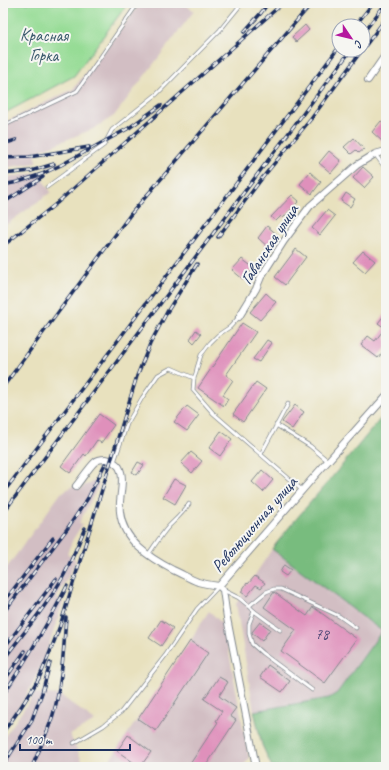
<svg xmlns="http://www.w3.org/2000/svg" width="389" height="770" viewBox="0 0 389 770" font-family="Caveat,sans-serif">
<rect width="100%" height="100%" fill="#f6f6f2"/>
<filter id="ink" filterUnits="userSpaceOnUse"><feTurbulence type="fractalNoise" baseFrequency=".025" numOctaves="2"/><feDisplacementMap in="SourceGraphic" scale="8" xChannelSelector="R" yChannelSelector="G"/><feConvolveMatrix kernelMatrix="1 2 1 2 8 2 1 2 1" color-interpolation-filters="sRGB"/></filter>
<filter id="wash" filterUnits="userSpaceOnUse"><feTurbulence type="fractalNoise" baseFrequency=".012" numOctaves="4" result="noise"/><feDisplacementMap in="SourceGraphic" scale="16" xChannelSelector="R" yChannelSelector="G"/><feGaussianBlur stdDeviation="0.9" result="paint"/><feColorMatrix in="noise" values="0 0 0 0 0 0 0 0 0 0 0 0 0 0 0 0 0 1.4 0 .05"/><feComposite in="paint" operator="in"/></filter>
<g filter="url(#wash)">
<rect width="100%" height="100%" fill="#e8e1be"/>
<!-- industrial -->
<g fill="#d2bec3">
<polygon points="141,3 183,3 194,11 114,116 93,129 36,152 36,163 3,168 3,123 73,89"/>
<polygon points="42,172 44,182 51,192 3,227 3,178"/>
<polygon points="93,481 99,485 79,523 82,525 73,539 67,554 76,560 67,579 57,598 63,602 44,660 27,695 3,729 3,573 61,493 73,486 76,486 81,489 85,485 90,484"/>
<polygon points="272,549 382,631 337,693 329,698 254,711 236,604"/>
<polygon points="209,611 224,625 249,759 242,767 105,767 195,634 195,632"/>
<polygon points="35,693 60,695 95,721 70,735 85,767 3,767 3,739"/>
</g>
<!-- green -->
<polygon fill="#96dc95" stroke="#58867a" points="3,3 128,3 74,76 3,114"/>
<!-- forest -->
<polygon fill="#78bc7e" stroke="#4a766e" points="386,412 386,767 272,767 262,745 254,711 329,698 337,693 382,631 272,549 291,525 338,470"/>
<g id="blocks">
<!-- building -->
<g fill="#df90bb">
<polygon points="305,25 309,30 296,42 292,37"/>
<polygon points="381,121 386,125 386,138 383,142 372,132"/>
<polygon points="354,138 364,149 359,153 356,150 351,154 344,147"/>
<polygon points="329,151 341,161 331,173 319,163"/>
<polygon points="363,167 374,177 364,188 353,178"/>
<polygon points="310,172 321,182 312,194 300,184"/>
<polygon points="346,193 355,199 350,207 341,201"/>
<polygon points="292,195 299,201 283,218 281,216 276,221 271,217"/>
<polygon points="327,210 335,216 320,235 312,228"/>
<polygon points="267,226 279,236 269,248 258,238"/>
<polygon points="296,249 306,257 285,285 275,277"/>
<polygon points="363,251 375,261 365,272 353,262"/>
<polygon points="242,259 254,268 244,280 232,270"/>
<polygon points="266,293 276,302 260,320 250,312"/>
<polygon points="386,313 386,348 378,358 361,345 368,336 375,341 385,328 378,323"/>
<polygon points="242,323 256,332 226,375 233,380 223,395 228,399 224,406 198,388"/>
<polygon points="196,330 201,334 194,343 190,339"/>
<polygon points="267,340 272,343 259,362 253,359"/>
<polygon points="256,382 266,389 243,422 233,414"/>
<polygon points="295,405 304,412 292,429 282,422"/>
<polygon points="187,406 199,415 187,431 174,422"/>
<polygon points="99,414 114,425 101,443 97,440 86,456 84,454 70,473 61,466"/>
<polygon points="221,431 232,439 220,456 209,448"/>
<polygon points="191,452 202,461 192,473 181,463"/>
<polygon points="138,462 144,465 137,475 132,472"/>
<polygon points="262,470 273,480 263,492 252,482"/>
<polygon points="174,479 186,485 175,504 163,497"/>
<polygon points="284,565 291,570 286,576 280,572"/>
<polygon points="255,576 265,583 261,588 256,585 247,596 241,592 247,583 248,584"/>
<polygon points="274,592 307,616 313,607 357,639 325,683 281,651 296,630 264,607"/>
<polygon points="161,620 173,628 161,646 149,638"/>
<polygon points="260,622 270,629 262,641 252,633 252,632"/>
<polygon points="190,641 208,653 156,731 138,719"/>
<polygon points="268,665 290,681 282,692 260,677"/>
<polygon points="219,677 228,682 219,696 236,708 230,716 236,720 205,767 188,767 218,722 216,721 222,711 204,699"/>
<polygon points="128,735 151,752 140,767 117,751"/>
</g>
</g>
</g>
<g filter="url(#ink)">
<use href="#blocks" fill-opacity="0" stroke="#82888e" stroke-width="1"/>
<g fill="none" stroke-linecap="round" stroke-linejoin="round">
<defs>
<g id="lane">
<polyline points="3,126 77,91 138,3"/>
<polyline points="375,154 386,169"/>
<polyline points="47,187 104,145 112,130 157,94 220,30 242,3"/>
<polyline points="194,378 193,390 213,413 302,490"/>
<polyline points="276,425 310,446 328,461"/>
<polyline points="261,454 288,404"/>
<polyline points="114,462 127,424 142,398 158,375 171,368 194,378 196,373 197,368 201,355 210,343 218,335 230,327 239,317"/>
<path d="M148,555C155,545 161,535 169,526C176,519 183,513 189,504"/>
<polyline points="223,590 239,598 249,606 254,611 280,630"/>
<polyline points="249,606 266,592 274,589 281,589 339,616 356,628"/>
<polyline points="254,611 249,624 249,634 252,644 262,653 312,690"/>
<polyline points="74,743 103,726 121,712 165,656 197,609 219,586"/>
</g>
<g id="street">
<polyline points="368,80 386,54"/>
<polyline points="239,317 256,289 261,277 284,241 310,206 357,165 375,154 386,151"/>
<path d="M76,486C81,480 90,466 95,462C98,459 102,459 106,459C111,460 116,463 119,467C126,479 118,499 120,512C123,541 150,558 173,570C182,574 190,579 198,582C205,584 212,585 219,586"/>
<polyline points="219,586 312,479 386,396"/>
<polyline points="219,586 223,590 227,618 256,767"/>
</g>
</defs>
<!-- lane casing -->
<use href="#lane" stroke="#82888e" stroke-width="4.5"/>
<!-- street casing -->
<use href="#street" stroke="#82888e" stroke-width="8"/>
<!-- lane -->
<use href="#lane" stroke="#fff" stroke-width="3"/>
<!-- street -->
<use href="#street" stroke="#fff" stroke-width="6"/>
<defs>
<g id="rail">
<polyline points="355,26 373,3"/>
<polyline points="244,32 261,13 268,3"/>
<polyline points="363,33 386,3"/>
<polyline points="363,49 386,18"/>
<polyline points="3,144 16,140"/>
<polyline points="3,158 29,157 89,147"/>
<polyline points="3,174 31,171 54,164"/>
<polyline points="3,185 18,182 42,174 61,165 129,128 161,105"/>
<polyline points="3,203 43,177"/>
<polyline points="218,237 263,177 311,119 362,50"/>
<polyline points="3,246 57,203 283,3"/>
<polyline points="3,387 130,215 312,3"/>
<polyline points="3,493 339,47"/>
<polyline points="3,513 351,50"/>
<polyline points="3,603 41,553 53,538"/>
<polyline points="3,613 67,529 88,498 105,464"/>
<polyline points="3,649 56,579"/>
<path d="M3,660C24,632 47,606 64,575C72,560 78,544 85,528"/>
<polyline points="3,682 25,651"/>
<path d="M3,695C26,660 48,624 67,586"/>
<path d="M3,732C16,715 28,697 39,678C47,661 53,644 60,626L137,376L150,344L167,312L197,264"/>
<polyline points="3,765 31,722 42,693 50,663"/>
<path d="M32,767C42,743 54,719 58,694C63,669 64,643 66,617"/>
</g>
</defs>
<!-- rail casing -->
<use href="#rail" stroke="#1b2f5e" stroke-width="3.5"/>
<!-- rail -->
<use href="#rail" stroke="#f6f6f2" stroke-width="2" stroke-dasharray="6" stroke-linecap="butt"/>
</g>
</g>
<g text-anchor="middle" stroke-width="4" stroke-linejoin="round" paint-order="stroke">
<!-- number labels -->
<g font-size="15" fill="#4c4775">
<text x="322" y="639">78</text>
</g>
<!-- park labels -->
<g font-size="17" fill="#3a5a6c" stroke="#f6f6f2">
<text x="44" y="41">Красная<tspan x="44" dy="20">Горка</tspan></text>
</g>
<!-- street labels -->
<g font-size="17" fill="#1b2f5e" stroke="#f6f6f2">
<text transform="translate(269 244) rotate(-57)" y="6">Гаванская улица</text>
<text transform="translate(254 524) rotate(-49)" y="6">Революционная улица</text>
</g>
</g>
<!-- margin -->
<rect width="389" height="770" fill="none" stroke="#f6f6f2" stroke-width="16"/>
<!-- north arrow -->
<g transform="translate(351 38) rotate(125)"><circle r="19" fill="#f6f6f2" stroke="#9ea6b7"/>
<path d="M0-3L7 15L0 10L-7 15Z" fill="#b5179e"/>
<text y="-6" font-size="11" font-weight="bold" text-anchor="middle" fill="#1b2f5e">С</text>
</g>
<!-- scale -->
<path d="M20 744v6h110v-6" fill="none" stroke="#1b2f5e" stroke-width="2"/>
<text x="26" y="744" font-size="12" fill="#1b2f5e" stroke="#f6f6f2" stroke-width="3" paint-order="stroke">100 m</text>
</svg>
